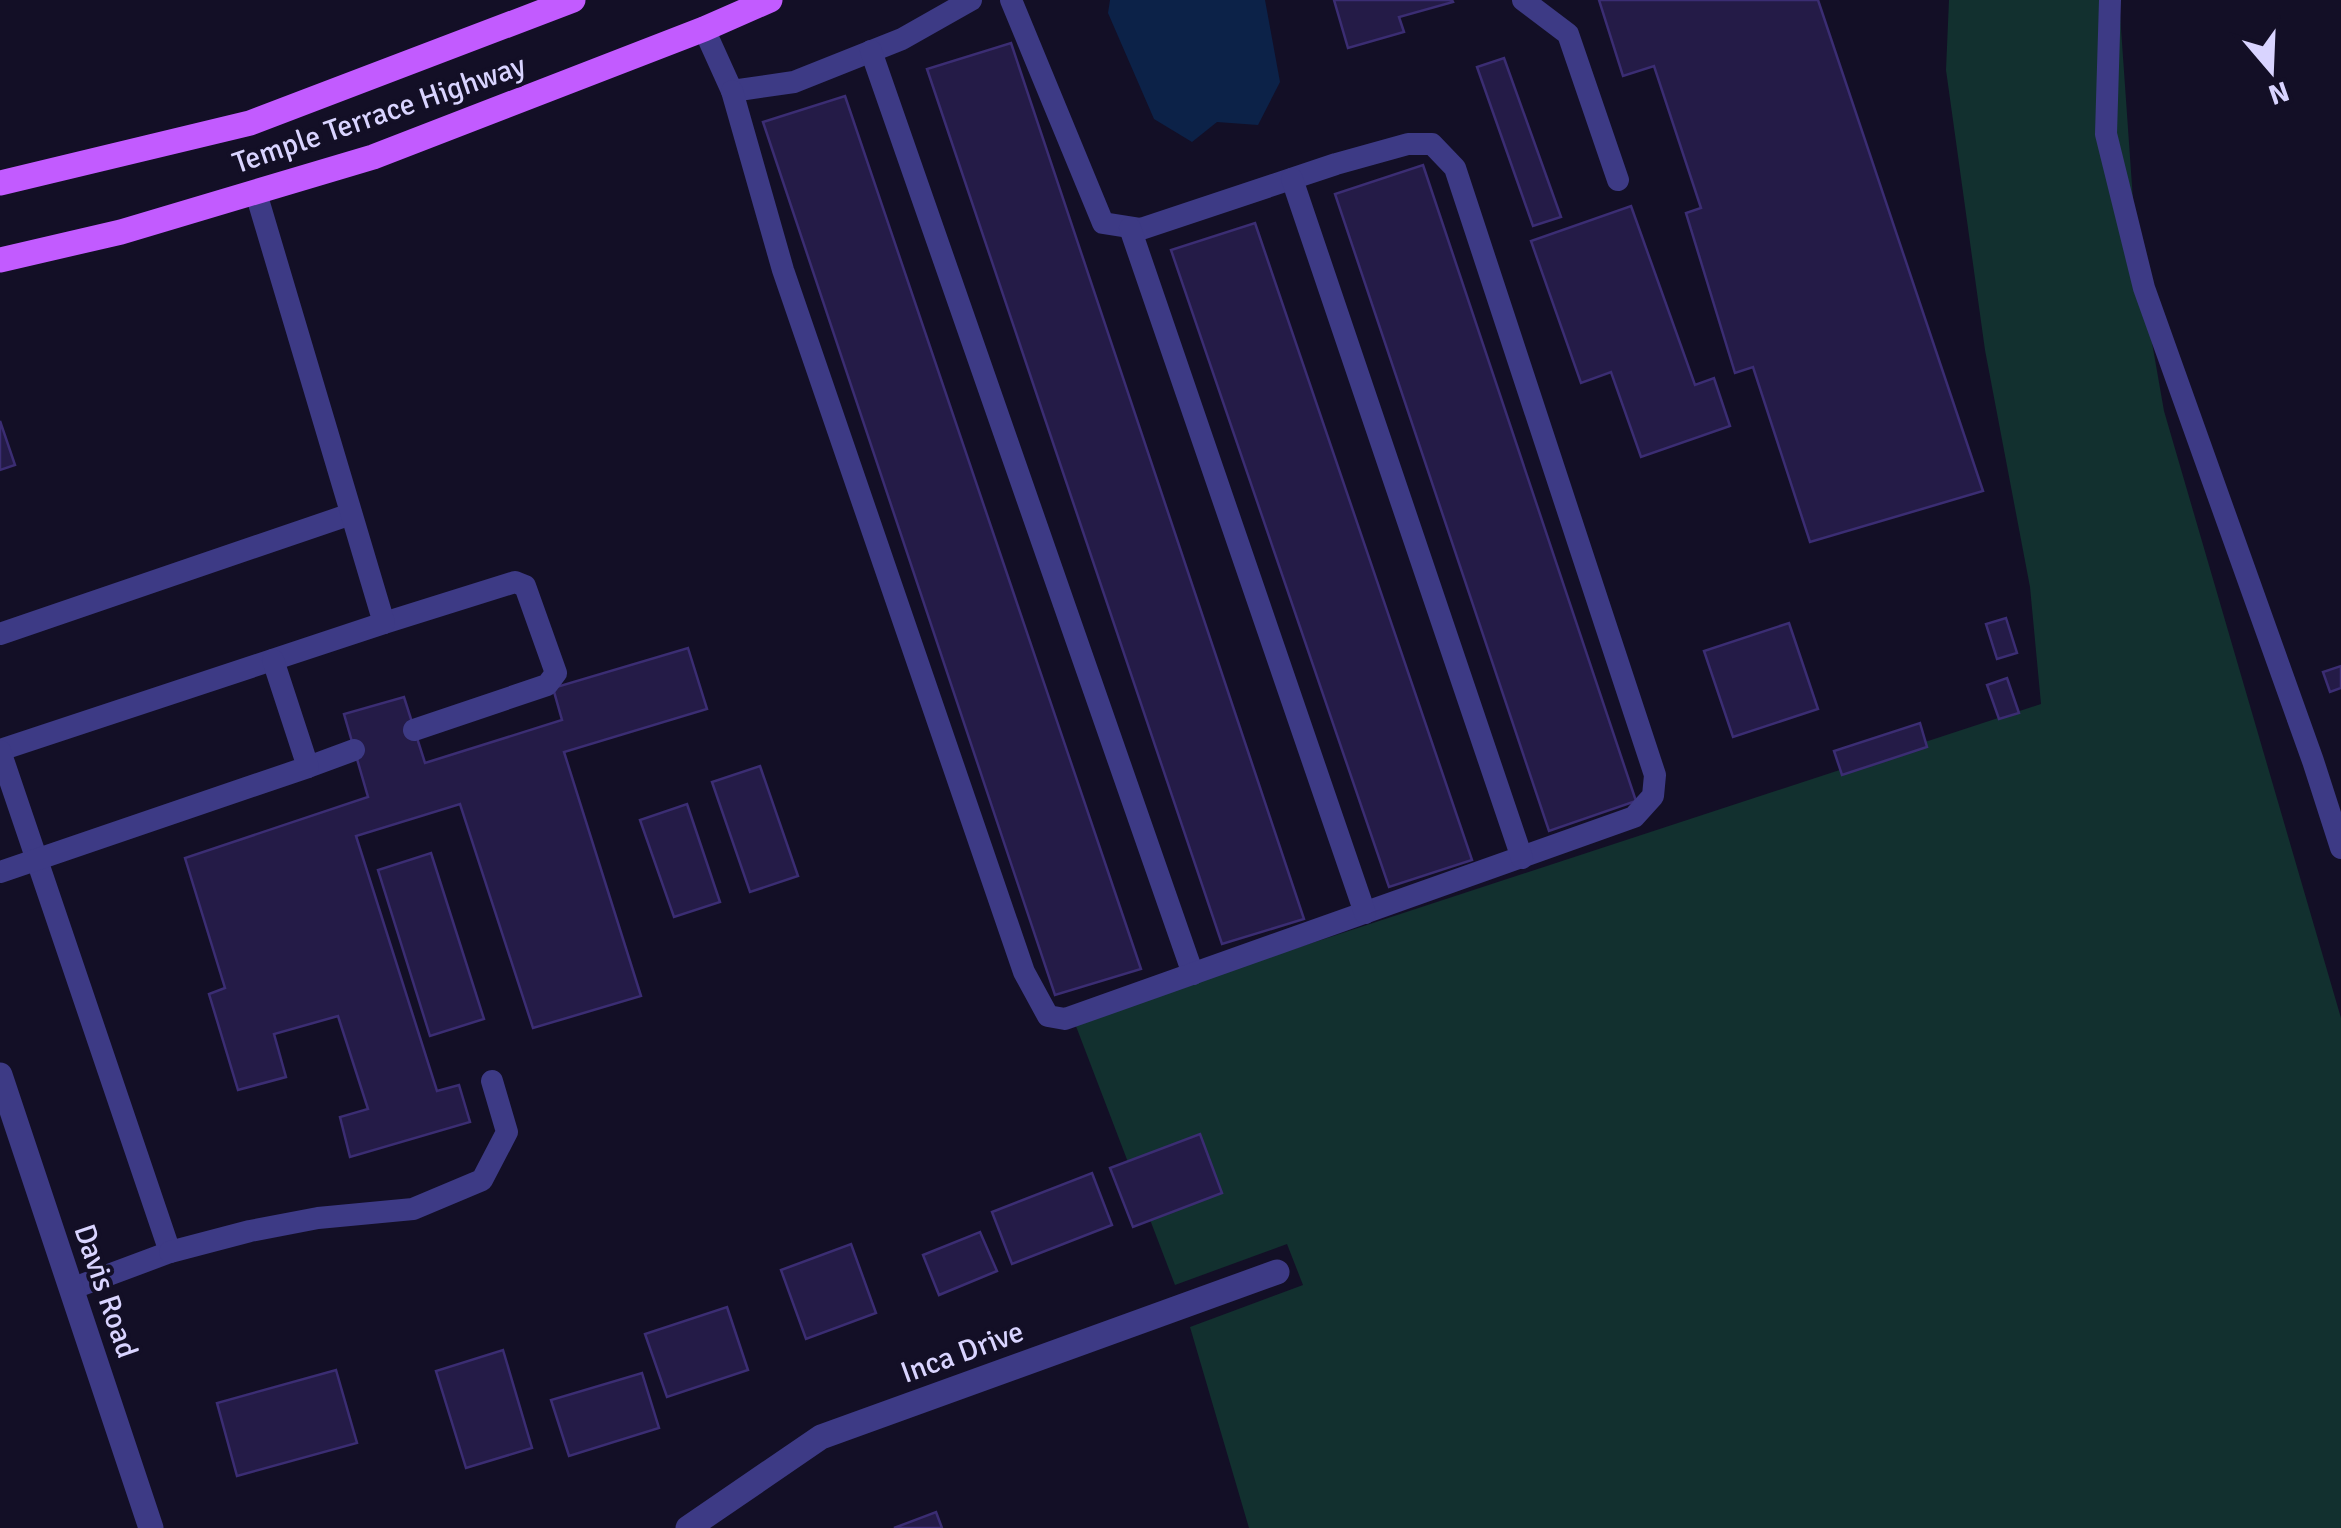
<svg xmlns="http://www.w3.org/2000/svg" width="2341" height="1528" viewBox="0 0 2341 1528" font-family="Signika,sans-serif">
<rect width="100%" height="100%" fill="#130f26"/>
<!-- green -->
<polygon fill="#12302f" points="1949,0 2119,0 2137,257 2164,411 2341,1018 2341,1528 1249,1528 1190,1327 1303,1285 1287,1244 1175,1285 1074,1021 2041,704 2030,587 1985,350 1946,70"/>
<!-- water -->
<polygon fill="#0c2248" points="1110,0 1265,0 1280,82 1258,125 1217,122 1192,142 1154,119 1108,13"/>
<!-- building -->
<g fill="#241b47" stroke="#3b2d73" stroke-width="2.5">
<polygon points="1334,0 1452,0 1453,2 1399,17 1404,32 1348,48"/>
<polygon points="1599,0 1818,0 1983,491 1810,542 1753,367 1735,373 1686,213 1701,208 1654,66 1623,76"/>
<polygon points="1011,43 1304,919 1222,944 927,69"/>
<polygon points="1504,58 1561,217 1533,226 1477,67"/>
<polygon points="845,96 1141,969 1055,995 763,122"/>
<polygon points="1423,165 1636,801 1549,831 1335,194"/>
<polygon points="1631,206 1695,385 1714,378 1730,426 1641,457 1611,372 1581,383 1531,241"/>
<polygon points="1255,223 1472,860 1389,887 1171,250"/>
<polygon points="0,421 15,465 0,470"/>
<polygon points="2006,618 2017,653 1997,659 1986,624"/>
<polygon points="1789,623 1818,709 1733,737 1704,651"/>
<polygon points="688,648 707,709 564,752 641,996 533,1028 460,804 356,836 437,1091 459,1085 470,1122 350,1157 340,1117 368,1109 338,1016 274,1034 286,1077 238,1090 209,994 225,988 185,858 368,797 344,714 404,697 425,763 562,720 553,688"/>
<polygon points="2341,666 2341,688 2330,692 2323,672"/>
<polygon points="2007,678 2019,713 1999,719 1987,685"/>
<polygon points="1920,723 1927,747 1842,775 1834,751"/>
<polygon points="760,766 798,876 750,892 712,782"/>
<polygon points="687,804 720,902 674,917 640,820"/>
<polygon points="431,853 484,1019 430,1036 378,870"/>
<polygon points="1200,1134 1222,1193 1133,1227 1110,1168"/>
<polygon points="1092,1173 1112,1225 1012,1264 992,1212"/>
<polygon points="980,1232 997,1271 939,1295 923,1255"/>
<polygon points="851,1244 876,1313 806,1339 781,1270"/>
<polygon points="727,1307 748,1370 667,1397 645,1334"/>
<polygon points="503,1350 532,1448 466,1468 436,1371"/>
<polygon points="336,1370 357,1443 237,1476 217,1403"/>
<polygon points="642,1373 659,1428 569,1456 551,1400"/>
<polygon points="936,1512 942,1528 894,1528"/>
</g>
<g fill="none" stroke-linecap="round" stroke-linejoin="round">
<!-- service -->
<g stroke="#3d3a85" stroke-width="22">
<polyline points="1523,0 1568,34 1618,180"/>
<polyline points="2110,0 2106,134 2144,288 2313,761 2341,848"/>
<polyline points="704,29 732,91 794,82 902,39 971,0"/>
<polyline points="871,51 1193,974"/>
<polyline points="732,91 783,270 1024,972 1048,1016 1065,1019 1634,817 1653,796 1655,775 1455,168 1432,144 1408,144 1336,164 1141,229 1103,223 1011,0"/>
<polyline points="1292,179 1522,858"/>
<polyline points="1130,228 1365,913"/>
<polyline points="384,623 515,582 525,586 556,673 547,685 414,730"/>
<polyline points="0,634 351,514"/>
<polyline points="0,750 384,623 256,193"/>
<polyline points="0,751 170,1252 71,1289"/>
<polyline points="308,767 354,750"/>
<polyline points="0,872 308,767 273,660"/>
<polyline points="170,1252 250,1231 318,1218 413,1209 482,1180 507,1132 492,1081"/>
</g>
<!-- minor -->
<polyline stroke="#3d3a85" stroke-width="25" points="688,1528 821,1437 1277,1272"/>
<!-- tertiary -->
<polyline stroke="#3d3a85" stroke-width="25" points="0,1075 151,1528"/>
<!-- primary -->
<g stroke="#c25bff" stroke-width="25">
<polyline points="0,183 250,123 573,0"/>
<polyline points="0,260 121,232 373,157 704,29 770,0"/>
</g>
</g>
<g text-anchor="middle" stroke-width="8" stroke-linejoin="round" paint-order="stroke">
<!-- street labels -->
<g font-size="30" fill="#d9d4ff" stroke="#130f26">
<text transform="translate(379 114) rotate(-19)" y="10">Temple Terrace Highway</text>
<text transform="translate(106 1291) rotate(71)" y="10">Davis Road</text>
<text transform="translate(962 1352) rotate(-20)" y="10">Inca Drive</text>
</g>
</g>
<!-- north arrow -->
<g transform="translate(2271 70) rotate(161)" stroke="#130f26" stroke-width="8" paint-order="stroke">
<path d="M0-8L18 38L0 25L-18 38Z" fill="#d9d4ff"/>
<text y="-15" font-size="28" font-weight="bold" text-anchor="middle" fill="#d9d4ff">N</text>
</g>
</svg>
